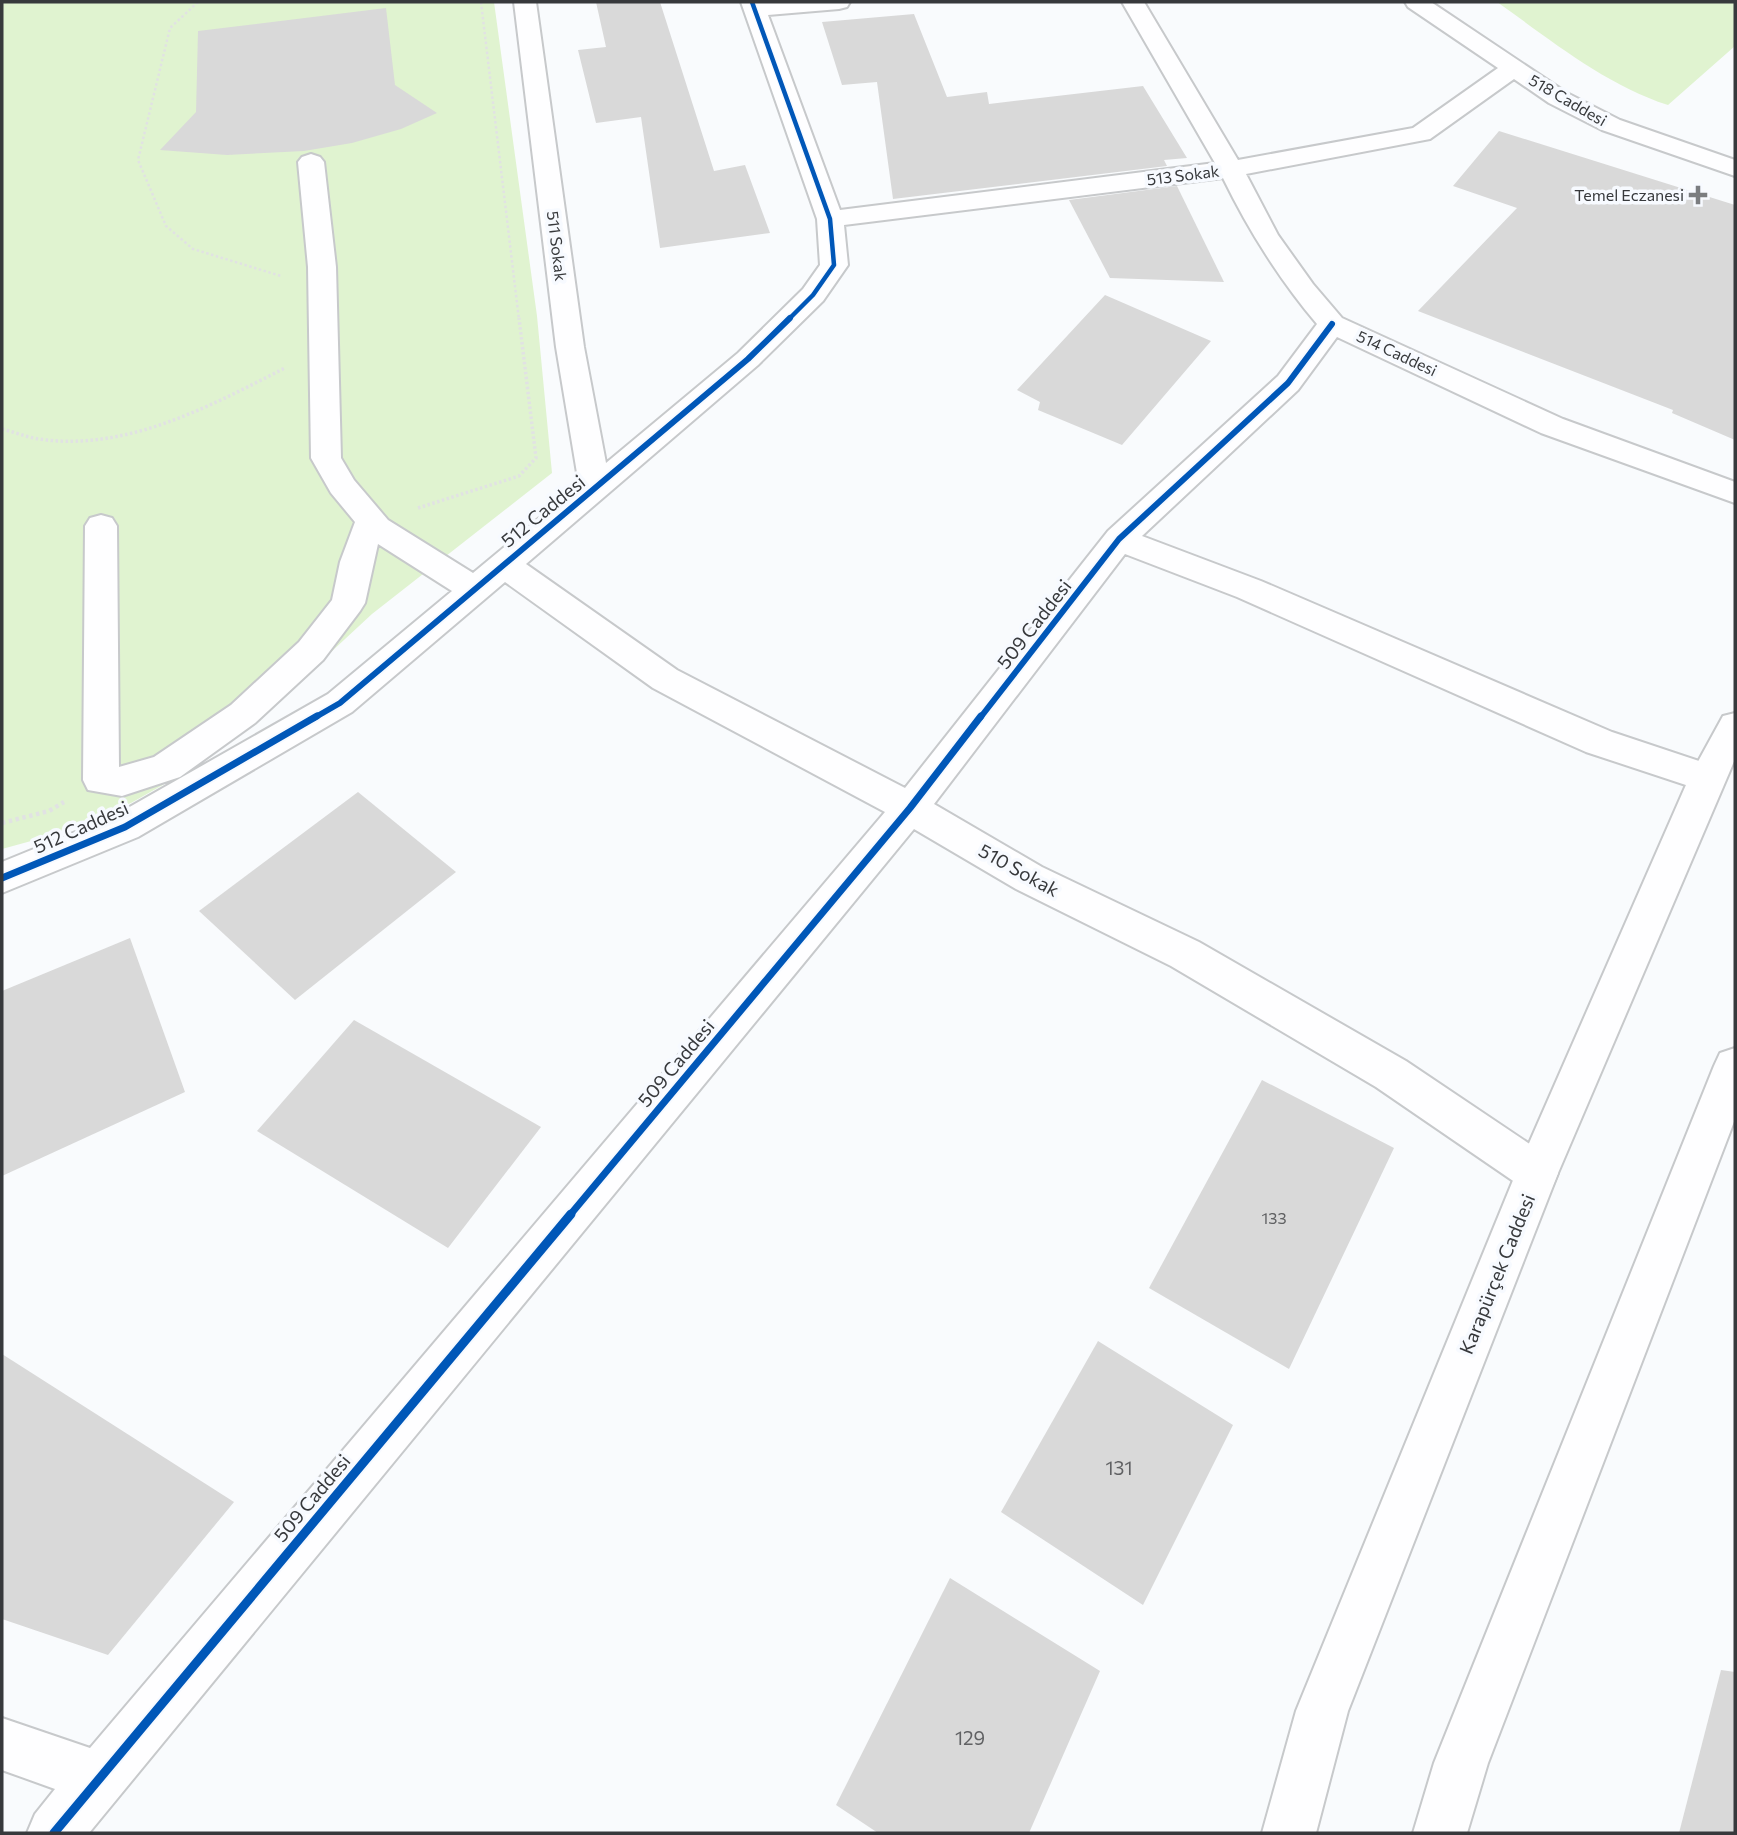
<svg xmlns="http://www.w3.org/2000/svg" width="1737" height="1835" viewBox="0 0 1737 1835" font-family="Commissioner,sans-serif">
<rect width="100%" height="100%" fill="#f9fbfd"/>
<!-- green -->
<g fill="#e0f3d0">
<polygon points="2,2 494,2 537,316 552,473 372,614 290,690 168,782 131,803 53,835 2,849"/>
<path d="M1497,2H1735V46L1668,105C1604,84 1551,40 1497,2Z"/>
</g>
<!-- building -->
<g fill="#d9d9d9">
<polygon points="596,2 660,2 714,171 745,165 770,233 660,248 641,117 596,123 578,50 606,47"/>
<polygon points="386,8 395,85 437,113 401,129 352,143 304,151 227,155 160,150 196,112 198,31"/>
<polygon points="914,14 947,97 987,92 989,104 1143,86 1187,158 1164,160 1167,166 893,199 877,82 842,85 822,22"/>
<polygon points="1499,131 1735,205 1735,440 1672,413 1673,410 1418,311 1517,208 1453,186"/>
<polygon points="1177,186 1224,282 1110,278 1069,200"/>
<polygon points="1105,295 1211,341 1122,445 1038,410 1040,402 1017,390"/>
<polygon points="358,792 456,872 295,1000 199,911"/>
<polygon points="130,938 185,1092 2,1176 2,991"/>
<polygon points="354,1020 541,1127 448,1248 257,1131"/>
<polygon points="1262,1080 1394,1148 1289,1369 1149,1288"/>
<polygon points="1098,1341 1233,1425 1143,1605 1001,1512"/>
<polygon points="2,1354 234,1502 108,1655 2,1619"/>
<polygon points="950,1578 1100,1671 1029,1833 878,1833 836,1805"/>
<polygon points="1721,1670 1735,1672 1735,1833 1679,1833"/>
</g>
<g fill="none" stroke-linecap="round" stroke-linejoin="round">
<defs>
<path id="minor" d="M514,2H536L584,347L606,463L738,353L803,289L820,265L817,219L741,2H850L847,7L839,9L768,15L840,210L1215,163L1122,2H1144L1238,160L1413,128L1498,68L1408,7L1405,2H1431L1567,93L1620,120L1735,160V176L1602,130L1549,103L1514,79L1430,139L1246,174L1278,235L1313,284L1342,318L1563,419L1735,482V503L1541,433L1337,337L1298,390L1142,536L1261,581L1612,732L1720,768L1725,778L1720,788L1707,792L1586,752L1237,597L1125,554L934,804L1042,867L1199,942L1406,1061L1552,1159L1558,1173L1552,1187L1537,1193L1522,1187L1376,1087L1171,966L1016,889L914,829L89,1833H27L35,1814L55,1789L2,1770V1718L90,1748L885,812L653,688L505,582L352,712L138,837L2,893V862L112,817L328,694L452,591L378,544L365,603L360,611L323,660L255,723L180,777L122,796L88,790L83,780L85,526L90,518L101,515L112,518L117,526L119,767L154,757L231,705L299,642L332,600L340,562L355,522L331,493L311,458L308,267L298,162L302,157L311,154L320,157L324,162L336,267L341,458L354,480L388,520L473,573L579,485L556,347ZM1223,178C1249,231 1279,279 1317,324L1278,376L1108,531L905,788L677,670L526,564L758,365L823,301L848,265L844,225Z"/>
<g id="major">
<polygon points="1735,713 1735,759 1558,1173 1348,1711 1316,1833 1262,1833 1296,1711 1516,1173 1689,778 1723,716"/>
<polygon points="1735,1048 1735,1119 1488,1763 1467,1833 1413,1833 1434,1763 1714,1066 1720,1053"/>
</g>
</defs>
<!-- minor casing -->
<use href="#minor" stroke="#c7c9cb" stroke-width="4"/>
<!-- major casing -->
<use href="#major" stroke="#c7c9cb" stroke-width="4"/>
<!-- path-far2 -->
<g stroke="#e1e2e3" stroke-width="2.5" stroke-dasharray="2.5 2.5" stroke-linecap="butt">
<polyline points="198,2 170,28 138,160 166,226 193,249 281,276"/>
<polyline points="481,2 519,320"/>
</g>
<!-- path-far1 -->
<g stroke="#e1e2e3" stroke-width="3.5" stroke-dasharray="2.5 2.5" stroke-linecap="butt">
<path d="M2,429C14,432 26,437 39,439C126,452 210,406 285,368"/>
<polyline points="418,508 519,476 536,458 519,318"/>
</g>
<!-- path -->
<polyline stroke="#e1e2e3" stroke-width="4.5" stroke-dasharray="3.5 3.5" stroke-linecap="butt" points="2,823 49,811 64,802"/>
<!-- minor -->
<use href="#minor" fill="#fefeff" fill-rule="evenodd"/>
<!-- major -->
<use href="#major" fill="#fefeff" fill-rule="evenodd"/>
<defs>
<polyline id="cycleway-far3" points="752,2 830,219 834,265 813,295 788,320"/>
<g id="cycleway-far2">
<polyline points="314,718 340,703 748,359 790,318"/>
<polyline points="980,718 1119,539 1288,383 1332,324"/>
</g>
<g id="cycleway-far1">
<polyline points="2,878 125,827 317,716"/>
<polyline points="570,1215 910,808 981,716"/>
</g>
<polyline id="cycleway" points="54,1833 571,1214"/>
</defs>
<!-- cycleway-far3 casing -->
<use href="#cycleway-far3" stroke="#f7faff" stroke-width="7"/>
<!-- cycleway-far2 casing -->
<use href="#cycleway-far2" stroke="#f7faff" stroke-width="10"/>
<!-- cycleway-far1 casing -->
<use href="#cycleway-far1" stroke="#f7faff" stroke-width="11"/>
<!-- cycleway casing -->
<use href="#cycleway" stroke="#f7faff" stroke-width="13"/>
<!-- cycleway-far3 -->
<use href="#cycleway-far3" stroke="#0057b8" stroke-width="4.5"/>
<!-- cycleway-far2 -->
<use href="#cycleway-far2" stroke="#0057b8" stroke-width="6"/>
<!-- cycleway-far1 -->
<use href="#cycleway-far1" stroke="#0057b8" stroke-width="7"/>
<!-- cycleway -->
<use href="#cycleway" stroke="#0057b8" stroke-width="9"/>
</g>
<!-- markers -->
<path fill="#7b7d80" stroke="#f7faff" stroke-width="2.5" d="M1694.5 184.5h7v7h7v7h-7v7h-7v-7h-7v-7h7z"/>
<g text-anchor="middle" stroke-width="7" stroke-linejoin="round" paint-order="stroke">
<!-- far-street labels -->
<g font-size="16" fill="#37393c" stroke="#f7faff">
<text transform="translate(1568 100) rotate(30)" y="6">518 Caddesi</text>
<text transform="translate(1183 175) rotate(-7)" y="6">513 Sokak</text>
<text transform="translate(557 246) rotate(83)" y="6">511 Sokak</text>
<text transform="translate(1397 353) rotate(25)" y="6">514 Caddesi</text>
</g>
<!-- far-poi labels -->
<g font-size="16" fill="#37393c" stroke="#f7faff" text-anchor="end">
<text x="1684" y="201">Temel Eczanesi</text>
</g>
<!-- number labels -->
<g font-size="16" fill="#606163">
<text x="1274" y="1224">133</text>
</g>
<!-- street labels -->
<g font-size="19" fill="#37393c" stroke="#f7faff">
<text transform="translate(543 511) rotate(-39)" y="7">512 Caddesi</text>
<text transform="translate(1034 624) rotate(-52)" y="7">509 Caddesi</text>
<text transform="translate(81 827) rotate(-24)" y="7">512 Caddesi</text>
<text transform="translate(1019 870) rotate(29)" y="7">510 Sokak</text>
<text transform="translate(676 1063) rotate(-50)" y="7">509 Caddesi</text>
<text transform="translate(1497 1274) rotate(-68)" y="7">Karapürçek Caddesi</text>
<text transform="translate(312 1498) rotate(-50)" y="7">509 Caddesi</text>
</g>
<!-- near-number labels -->
<g font-size="19" fill="#606163">
<text x="1119" y="1475">131</text>
<text x="970" y="1745">129</text>
</g>
</g>
<!-- border -->
<rect width="1737" height="1835" fill="none" stroke="#37393c" stroke-width="7"/>
</svg>
